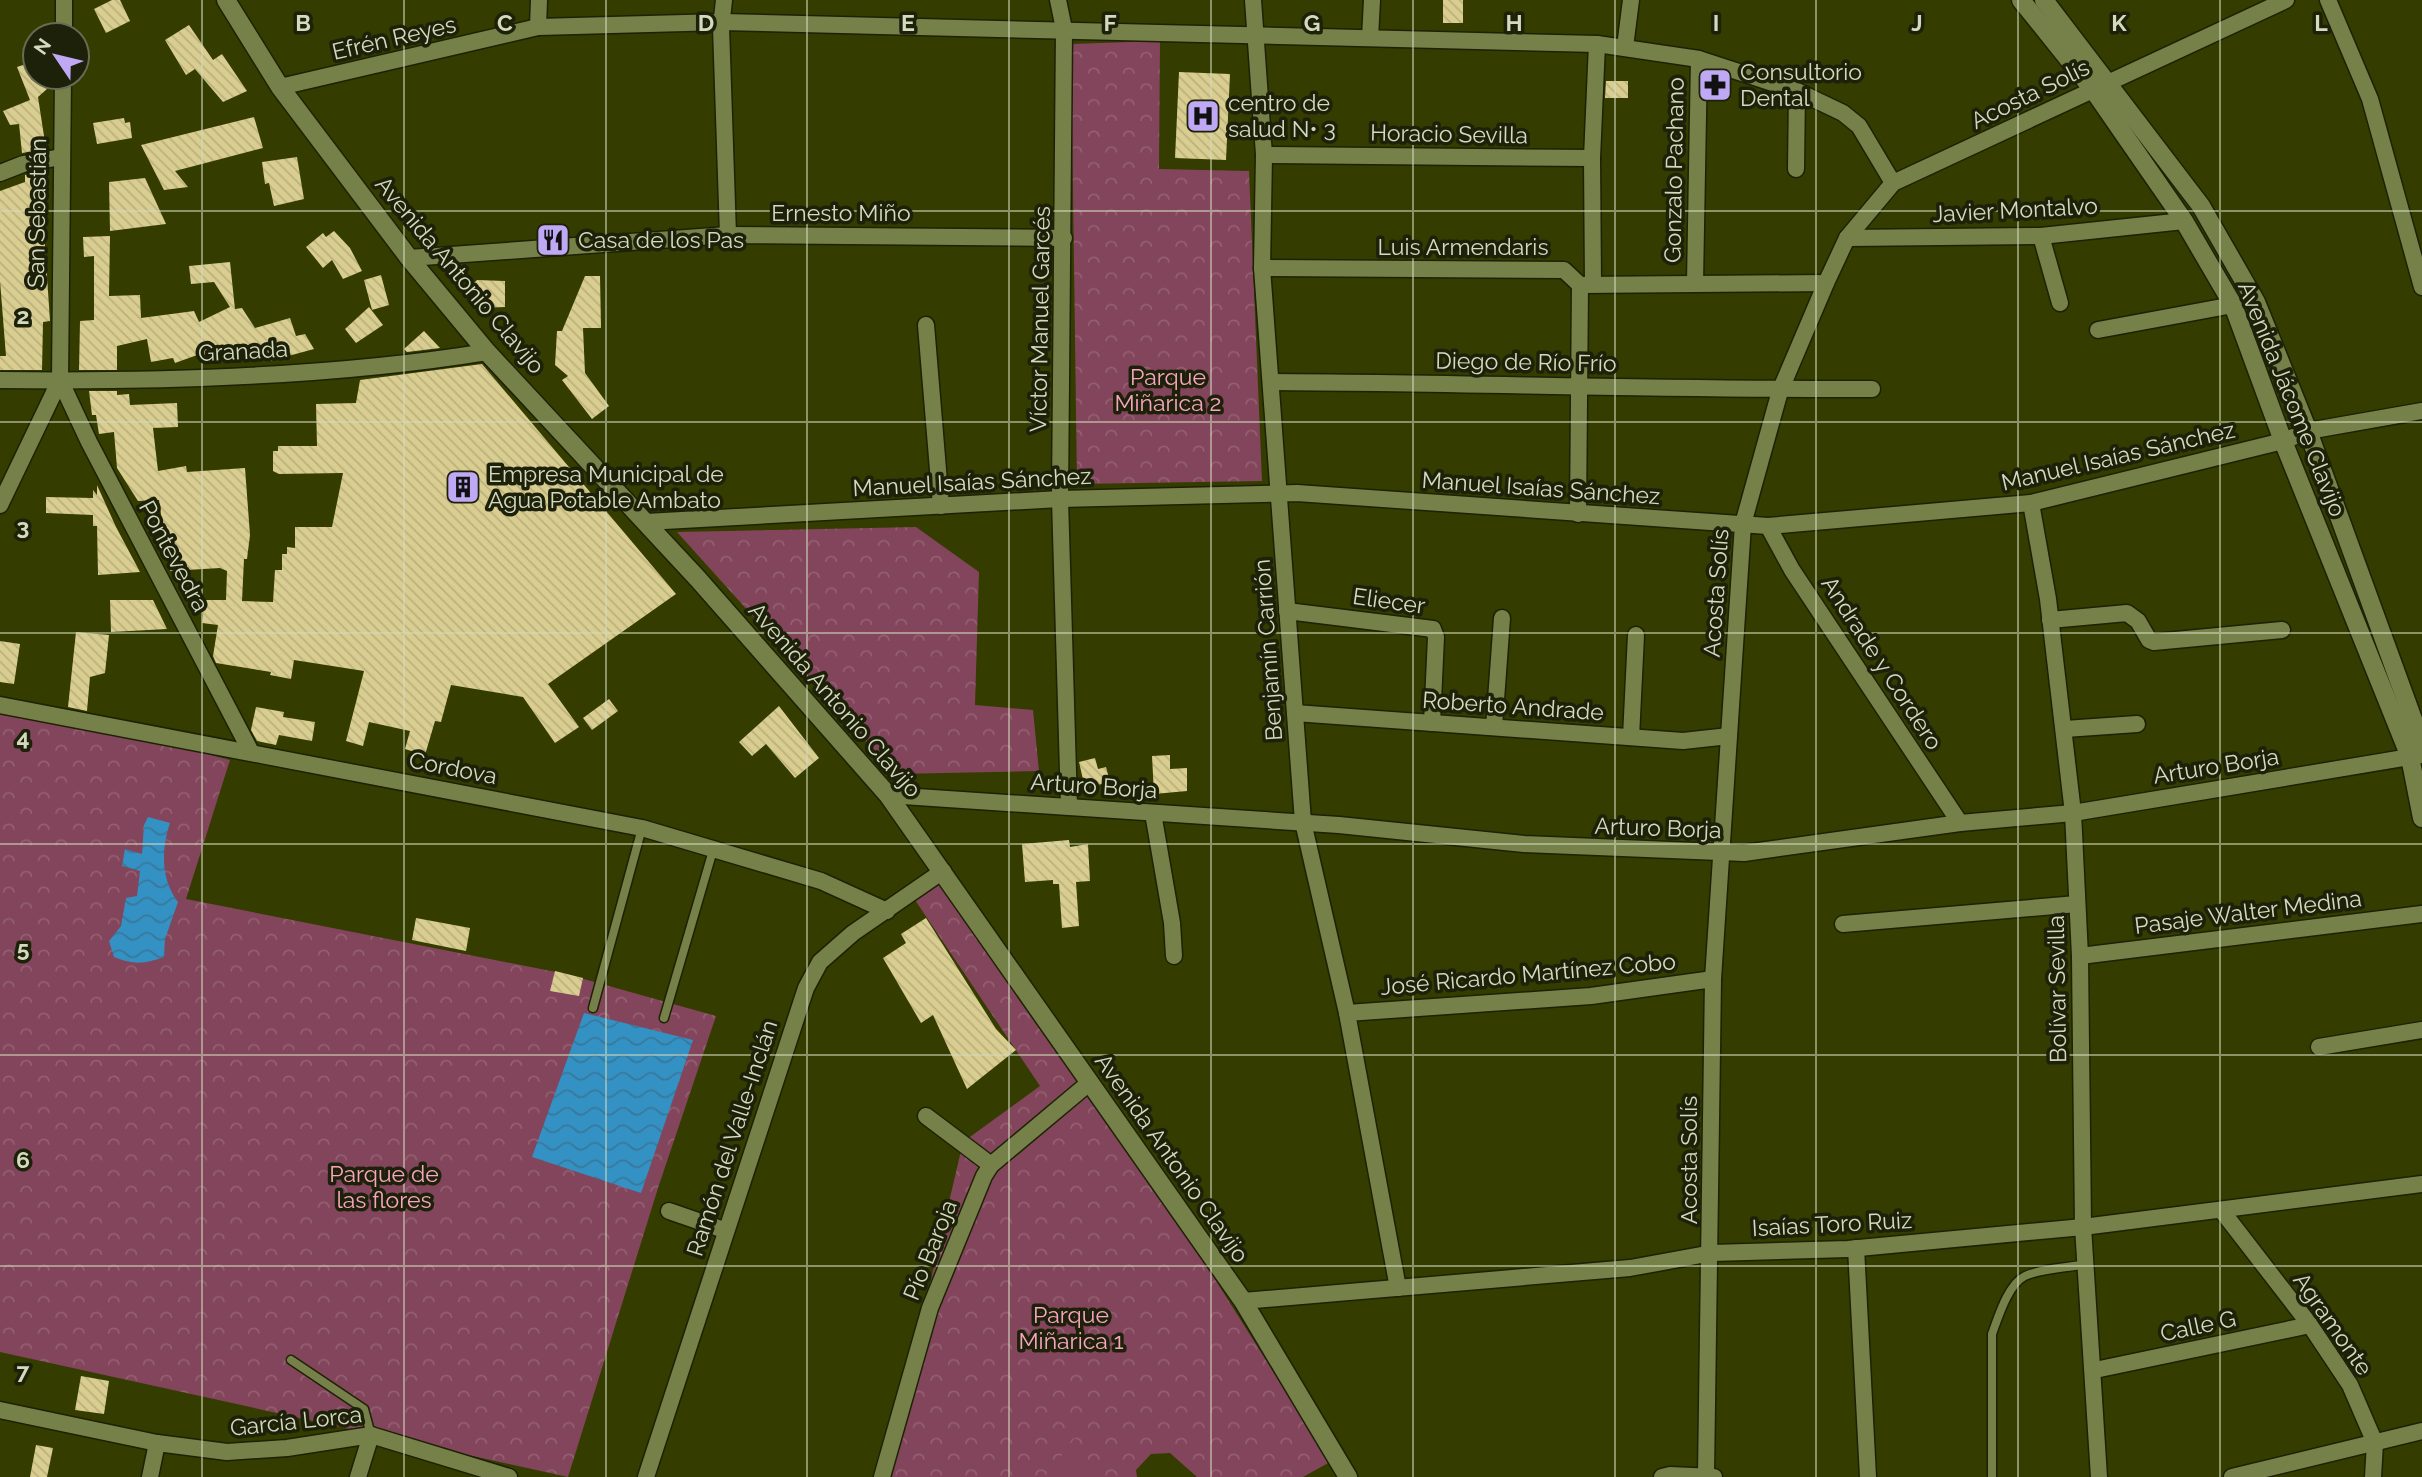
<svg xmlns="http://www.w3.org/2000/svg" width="2422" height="1477" viewBox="0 0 2422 1477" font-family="Raleway,sans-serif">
<defs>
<pattern id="park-crowns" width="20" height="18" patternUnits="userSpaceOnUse" patternTransform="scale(1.75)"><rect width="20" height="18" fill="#82455b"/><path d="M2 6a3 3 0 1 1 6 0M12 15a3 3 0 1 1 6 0" fill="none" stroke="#935f71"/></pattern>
<pattern id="water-waves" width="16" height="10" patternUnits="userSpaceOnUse" patternTransform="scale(1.75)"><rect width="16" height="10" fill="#3491c4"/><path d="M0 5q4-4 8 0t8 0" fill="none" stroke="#38799a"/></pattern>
<pattern id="building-back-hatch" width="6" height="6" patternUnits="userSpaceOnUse" patternTransform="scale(1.75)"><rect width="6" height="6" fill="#d9cd90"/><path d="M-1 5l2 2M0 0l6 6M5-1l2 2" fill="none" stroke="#bab17f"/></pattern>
</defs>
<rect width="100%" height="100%" fill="#343c00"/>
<!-- park -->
<g fill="url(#park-crowns)">
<polygon points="1160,41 1159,169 1249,171 1262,481 1077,484 1071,44"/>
<polygon points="916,527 979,572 975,705 1033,710 1039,771 895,774 677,532"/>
<polygon points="0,709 81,721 230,760 186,899 566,974 716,1016 659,1185 568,1477 0,1352"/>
<polygon points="942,881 1145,1168 1330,1462 1303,1477 1197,1477 1170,1453 1151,1454 1136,1470 1137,1477 885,1477 963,1142 1040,1086 915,900"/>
</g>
<!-- pitch -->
<polygon fill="#82455b" points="1075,1438 1093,1472 1091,1477 1045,1477"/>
<!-- water -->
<g fill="url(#water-waves)">
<path d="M148,817L170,823C161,849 161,880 178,902L165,939L164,957C144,964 134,965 114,957L109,941L121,926L126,898L137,896L140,871L122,866L125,849L142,854L144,825Z"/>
<polygon points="584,1013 693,1040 641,1193 532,1157"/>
</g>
<!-- building -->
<g fill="url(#building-back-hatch)">
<polygon points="112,0 120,0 130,21 106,33 94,9"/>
<rect x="1443" y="0" width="20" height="23"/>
<polygon points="189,25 213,60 222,54 247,91 223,102 195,69 186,75 165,40"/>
<polygon points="35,61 35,77 48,77 47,89 38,97 46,149 22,153 19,124 10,125 3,111 30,100 17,67"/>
<polygon points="1179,72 1230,74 1226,160 1175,158"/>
<polygon points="1606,81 1628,81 1628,98 1605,98"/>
<polygon points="254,117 263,148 175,171 188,187 164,190 141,145"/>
<polygon points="124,118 125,123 130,122 132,138 97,144 93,123"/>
<polygon points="297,157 304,199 274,206 269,183 265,184 262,162"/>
<polygon points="45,171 45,246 50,321 43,322 42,370 0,370 0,356 6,356 0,281 0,191 25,182 25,175"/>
<polygon points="145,178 166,224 110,231 109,182"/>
<polygon points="334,231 350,248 362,271 343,279 332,260 323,268 306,247 323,233 326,237"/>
<polygon points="110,236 109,296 140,295 141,318 194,311 199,322 230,307 214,282 191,284 189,266 230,262 235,309 242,308 255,328 290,318 296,336 305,334 314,349 270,361 265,343 235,361 233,357 203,359 200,354 175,363 173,358 151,362 147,339 117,346 117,370 79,370 80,321 94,320 94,256 84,257 83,237"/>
<polygon points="381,275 389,305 372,310 364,280"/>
<polygon points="585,276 600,276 601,328 583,328 585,373 609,406 592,419 562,380 568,376 555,365 557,331 562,331"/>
<polygon points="477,280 505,281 505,307 478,308 468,289"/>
<polygon points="369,307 383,325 356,343 345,329"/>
<polygon points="424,331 440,348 407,352 404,349"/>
<polygon points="482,364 676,594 548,684 579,727 555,743 523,697 451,685 441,722 435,721 425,755 405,749 410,731 369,722 363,746 346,741 364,671 294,660 291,679 270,675 271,672 216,663 213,656 218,625 202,623 203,614 193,600 226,600 227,571 220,568 170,571 171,550 166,551 159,500 138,501 117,468 114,432 99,434 96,415 92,415 89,391 117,391 117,395 129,394 130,405 177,403 178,427 153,428 158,471 186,466 187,472 245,468 250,535 247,559 244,559 242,601 273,602 275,570 282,570 282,554 287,554 287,547 295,548 295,527 332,527 343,473 279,474 273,471 273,451 278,451 278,446 317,446 316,404 356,403 360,380"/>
<polygon points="97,485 116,527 140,572 98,575 97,526 93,526 93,515 46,513 46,497 93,498 93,490 97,495"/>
<polygon points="110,600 153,600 167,629 111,632"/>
<polygon points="76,632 109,635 105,673 90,677 87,711 68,707"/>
<polygon points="0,641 20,644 14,684 0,682"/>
<polygon points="609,699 618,711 592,730 583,718"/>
<polygon points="779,706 819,758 795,778 766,744 752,756 739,742"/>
<polygon points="256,707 284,712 283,717 315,722 312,741 279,735 276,745 257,741 251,730"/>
<polygon points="1170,755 1170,769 1187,768 1187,791 1154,794 1152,756"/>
<polygon points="1095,758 1098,769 1106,767 1110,782 1085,788 1079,762"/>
<polygon points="1069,840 1070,847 1088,844 1090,881 1076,882 1079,926 1062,928 1059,884 1053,884 1053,880 1025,882 1022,844"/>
<polygon points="416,918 470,928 466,951 412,940"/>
<polygon points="926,918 996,1029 1016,1050 967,1089 933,1015 921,1023 883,958 906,943 901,934"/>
<polygon points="555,971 583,978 579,996 550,991"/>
<polygon points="81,1376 109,1381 104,1414 75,1410"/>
<polygon points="36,1445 53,1448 47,1477 30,1477"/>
</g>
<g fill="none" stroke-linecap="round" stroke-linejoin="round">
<defs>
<g id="lane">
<polyline points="593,1008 642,828"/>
<polyline points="664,1018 714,847"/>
<polyline points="291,1360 364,1409 371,1435"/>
<path d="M1992,1477V1334C1998,1318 2008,1284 2025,1276C2042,1268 2068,1268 2086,1264"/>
</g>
<g id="street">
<polyline points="724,0 721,27 728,235"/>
<polyline points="1058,0 1064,29 1060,499 1069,806"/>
<polyline points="1253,0 1264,155 1262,268 1303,822 1347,1013 1398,1288"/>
<polyline points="2328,0 2370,99 2422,287"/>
<polyline points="538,27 539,0"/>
<polyline points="64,35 64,0"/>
<polyline points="1370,38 1372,0"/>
<polyline points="1625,47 1631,0"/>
<polyline points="280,87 538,27 722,22 1597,44 1699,59 1797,91 1843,113 1859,126 1893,183"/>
<polyline points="1264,155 1592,158"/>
<polyline points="1796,169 1797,91"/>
<polyline points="0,173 23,164 61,157"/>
<polyline points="2041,236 2060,303"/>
<polyline points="1847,238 2041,236 2184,221"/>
<polyline points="409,258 728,235 1064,238"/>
<polyline points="1262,268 1564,270 1580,285 1826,283"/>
<polyline points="1695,283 1699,59"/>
<polyline points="1593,284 1592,158 1597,44"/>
<polyline points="926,325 941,506"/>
<polyline points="2098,330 2233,305"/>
<path d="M0,380C157,382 333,377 487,352"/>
<polyline points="60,380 89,442 251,752"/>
<path d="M1271,382C1471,383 1672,390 1872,389"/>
<polyline points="2031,503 2048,599 2073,813 2080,956 2083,1227 2099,1477"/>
<polyline points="0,505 60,380 63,77"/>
<polyline points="1578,514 1580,285"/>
<polyline points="646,522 1060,499 1297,493 1768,526 2031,503 2283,441 2308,431 2422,411"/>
<polyline points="1768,526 1792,570 1960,823"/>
<polyline points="1287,611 1433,629 1436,637 1432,723"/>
<polyline points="2050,620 2127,613 2138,621 2149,640 2154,642 2282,630"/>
<polyline points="0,705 642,828 821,881 887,911"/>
<polyline points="1295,713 1683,741 1729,736"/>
<polyline points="1494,727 1502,618"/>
<polyline points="2065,729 2137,724"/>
<polyline points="1631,737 1636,635"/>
<polyline points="888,795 1339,825 1524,844 1744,853 1960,823 2073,813 2422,755"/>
<polyline points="1153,813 1172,923 1174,956"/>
<polyline points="1843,924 2077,904"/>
<polyline points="2080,956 2422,914"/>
<polyline points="1347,1013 1591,996 1713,979"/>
<polyline points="2319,1047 2422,1030"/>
<polyline points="926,1116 991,1165"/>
<polyline points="669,1211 724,1230"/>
<polyline points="2222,1211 2310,1325 2350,1385 2375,1443 2373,1477"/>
<polyline points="1856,1248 1868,1477"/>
<polyline points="1243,1301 1630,1268 1712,1253 1848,1249 2083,1227 2422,1184"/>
<polyline points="2095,1370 2310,1325"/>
<polyline points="0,1410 157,1443 227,1452 287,1448 371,1435 509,1477"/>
<polyline points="1706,1475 1713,979 1743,524 1780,391 1826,283 1847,238 1893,183 2286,0"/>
<polyline points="150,1477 157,1443"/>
<polyline points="358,1477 371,1435"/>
<polyline points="646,1477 806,988 820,962 853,933 943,871"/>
<polyline points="882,1477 930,1308 984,1176 991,1165 1089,1083"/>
<polyline points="1662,1477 1670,1475 1714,1477"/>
<polyline points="2232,1477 2422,1431"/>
</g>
<g id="secondary">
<polyline points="226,0 280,87 409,258 487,352 698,579 888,795 1243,1301 1348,1477"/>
<polyline points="2021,0 2094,91 2184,221 2233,305 2283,441 2410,757 2422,818"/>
<polyline points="2044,0 2201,206 2256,302 2308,431 2422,744"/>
</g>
</defs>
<!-- lane casing -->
<use href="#lane" stroke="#1d2205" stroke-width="11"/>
<!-- street casing -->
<use href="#street" stroke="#1d2205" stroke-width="19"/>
<!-- secondary casing -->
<use href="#secondary" stroke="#1d2205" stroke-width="21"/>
<!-- lane -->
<use href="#lane" stroke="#768149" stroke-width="8"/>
<!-- street -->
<use href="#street" stroke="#768149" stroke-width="16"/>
<!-- secondary -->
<use href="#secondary" stroke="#768149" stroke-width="18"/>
</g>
<!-- grid -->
<path fill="none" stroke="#d4dabd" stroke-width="2" stroke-opacity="0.55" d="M202,0V1477M404,0V1477M606,0V1477M807,0V1477M1009,0V1477M1211,0V1477M1413,0V1477M1615,0V1477M1816,0V1477M2018,0V1477M2220,0V1477M0,211H2422M0,422H2422M0,633H2422M0,844H2422M0,1055H2422M0,1266H2422"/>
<!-- icons -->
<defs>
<symbol id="pharmacy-square" viewBox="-11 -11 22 22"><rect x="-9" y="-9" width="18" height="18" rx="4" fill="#bfa8f4" stroke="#1d210a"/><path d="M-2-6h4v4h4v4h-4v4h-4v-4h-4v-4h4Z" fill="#111"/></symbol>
<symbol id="hospital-square" viewBox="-11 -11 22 22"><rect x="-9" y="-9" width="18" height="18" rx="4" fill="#bfa8f4" stroke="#1d210a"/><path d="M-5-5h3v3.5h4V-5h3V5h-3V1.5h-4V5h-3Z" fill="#111"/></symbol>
<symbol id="restaurant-square" viewBox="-11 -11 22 22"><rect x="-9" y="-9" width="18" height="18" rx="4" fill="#bfa8f4" stroke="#1d210a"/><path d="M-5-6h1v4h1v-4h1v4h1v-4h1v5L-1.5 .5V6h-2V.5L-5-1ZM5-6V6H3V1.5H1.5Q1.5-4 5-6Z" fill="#111"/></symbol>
<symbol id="building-square" viewBox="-11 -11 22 22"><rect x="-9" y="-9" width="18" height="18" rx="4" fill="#bfa8f4" stroke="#1d210a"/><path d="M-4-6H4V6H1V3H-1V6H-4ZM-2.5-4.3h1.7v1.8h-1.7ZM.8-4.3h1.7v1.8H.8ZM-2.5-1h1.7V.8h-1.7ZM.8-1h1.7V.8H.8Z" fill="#111"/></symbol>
</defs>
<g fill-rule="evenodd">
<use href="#pharmacy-square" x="1696" y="66" width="38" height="38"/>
<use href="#hospital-square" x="1184" y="97" width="38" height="38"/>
<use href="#restaurant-square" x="534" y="221" width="38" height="38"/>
<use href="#building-square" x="444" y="468" width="38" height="38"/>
</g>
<g text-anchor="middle" stroke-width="7" stroke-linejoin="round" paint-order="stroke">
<!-- street labels -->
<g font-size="23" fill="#d4dabd" stroke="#1d210a">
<text transform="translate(394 38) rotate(-13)" y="8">Efrén Reyes</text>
<text transform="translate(2030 94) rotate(-26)" y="8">Acosta Solís</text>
<text transform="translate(1449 134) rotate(1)" y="8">Horacio Sevilla</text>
<text transform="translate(1674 170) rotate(-89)" y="8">Gonzalo Pachano</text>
<text transform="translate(2015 210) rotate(-3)" y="8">Javier Montalvo</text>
<text transform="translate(37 213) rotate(-89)" y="8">San Sebastián</text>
<text x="841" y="221">Ernesto Miño</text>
<text x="1463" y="255">Luis Armendaris</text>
<text transform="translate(460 275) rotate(50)" y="8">Avenida Antonio Clavijo</text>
<text transform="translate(1040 319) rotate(-89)" y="8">Víctor Manuel Garcés</text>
<text transform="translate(243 351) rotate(-3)" y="8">Granada</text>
<text transform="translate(1526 362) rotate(1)" y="8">Diego de Río Frío</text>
<text transform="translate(2292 399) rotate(68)" y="8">Avenida Jácome Clavijo</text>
<text transform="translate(2118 456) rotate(-13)" y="8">Manuel Isaías Sánchez</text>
<text transform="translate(972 482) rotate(-3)" y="8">Manuel Isaías Sánchez</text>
<text transform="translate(1541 488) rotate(4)" y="8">Manuel Isaías Sánchez</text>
<text transform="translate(174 556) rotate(62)" y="8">Pontevedra</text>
<text transform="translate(1716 593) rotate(-86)" y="8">Acosta Solís</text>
<text transform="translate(1389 601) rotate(8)" y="8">Eliecer</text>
<text transform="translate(1268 650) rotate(-94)" y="8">Benjamín Carrión</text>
<text transform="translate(1882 663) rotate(57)" y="8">Andrade y Cordero</text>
<text transform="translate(835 700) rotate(49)" y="8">Avenida Antonio Clavijo</text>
<text transform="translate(1513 706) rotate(4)" y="8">Roberto Andrade</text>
<text transform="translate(2216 766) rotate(-9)" y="8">Arturo Borja</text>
<text transform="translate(453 768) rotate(11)" y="8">Cordova</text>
<text transform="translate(1094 786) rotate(4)" y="8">Arturo Borja</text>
<text transform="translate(1658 828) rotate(2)" y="8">Arturo Borja</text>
<text transform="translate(2248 912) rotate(-7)" y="8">Pasaje Walter Medina</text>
<text transform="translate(1528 974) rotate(-5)" y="8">José Ricardo Martínez Cobo</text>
<text transform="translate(2057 989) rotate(-91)" y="8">Bolívar Sevilla</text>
<text transform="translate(732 1138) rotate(-72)" y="8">Ramón del Valle-Inclán</text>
<text transform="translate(1172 1158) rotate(55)" y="8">Avenida Antonio Clavijo</text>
<text transform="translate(1689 1160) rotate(-90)" y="8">Acosta Solís</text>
<text transform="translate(1832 1224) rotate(-3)" y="8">Isaías Toro Ruiz</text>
<text transform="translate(930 1250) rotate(-68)" y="8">Pío Baroja</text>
<text transform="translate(2333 1324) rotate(55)" y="8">Agramonte</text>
<text transform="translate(2198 1326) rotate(-12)" y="8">Calle G</text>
<text transform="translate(296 1421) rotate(-6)" y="8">García Lorca</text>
</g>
<!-- poi labels -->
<g font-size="23" fill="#d4dabd" stroke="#1d210a" text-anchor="start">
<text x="1740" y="80">Consultorio<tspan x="1740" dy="26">Dental</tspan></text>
<text x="1228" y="111">centro de<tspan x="1228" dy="26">salud N• 3</tspan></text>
<text x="578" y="248">Casa de los Pas</text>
<text x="488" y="482">Empresa Municipal de<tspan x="488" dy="26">Agua Potable Ambato</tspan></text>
</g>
<!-- park labels -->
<g font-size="23" fill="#f8a5c1" stroke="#1d210a">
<text x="1168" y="385">Parque<tspan x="1168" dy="26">Miñarica 2</tspan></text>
<text x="384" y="1182">Parque de<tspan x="384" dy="26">las flores</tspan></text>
<text x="1071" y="1323">Parque<tspan x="1071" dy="26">Miñarica 1</tspan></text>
</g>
</g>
<g font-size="23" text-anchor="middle" font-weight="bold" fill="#d4dabd" stroke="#1d210a" stroke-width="7" stroke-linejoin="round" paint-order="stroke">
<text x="303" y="31">B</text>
<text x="505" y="31">C</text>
<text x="706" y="31">D</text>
<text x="908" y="31">E</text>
<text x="1110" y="31">F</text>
<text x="1312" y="31">G</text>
<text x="1514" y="31">H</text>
<text x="1716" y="31">I</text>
<text x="1917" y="31">J</text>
<text x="2119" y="31">K</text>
<text x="2321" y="31">L</text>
<text x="23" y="324">2</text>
<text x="23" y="535">3</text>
<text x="23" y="746">4</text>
<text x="23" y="957">5</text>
<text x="23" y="1168">6</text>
<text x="23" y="1379">7</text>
</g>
<!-- north arrow -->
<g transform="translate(56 56) rotate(305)"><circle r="33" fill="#1d210a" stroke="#666b52" stroke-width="2"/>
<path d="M0-5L12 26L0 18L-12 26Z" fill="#bfa8f4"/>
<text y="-10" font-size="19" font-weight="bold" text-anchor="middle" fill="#d4dabd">N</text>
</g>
</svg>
